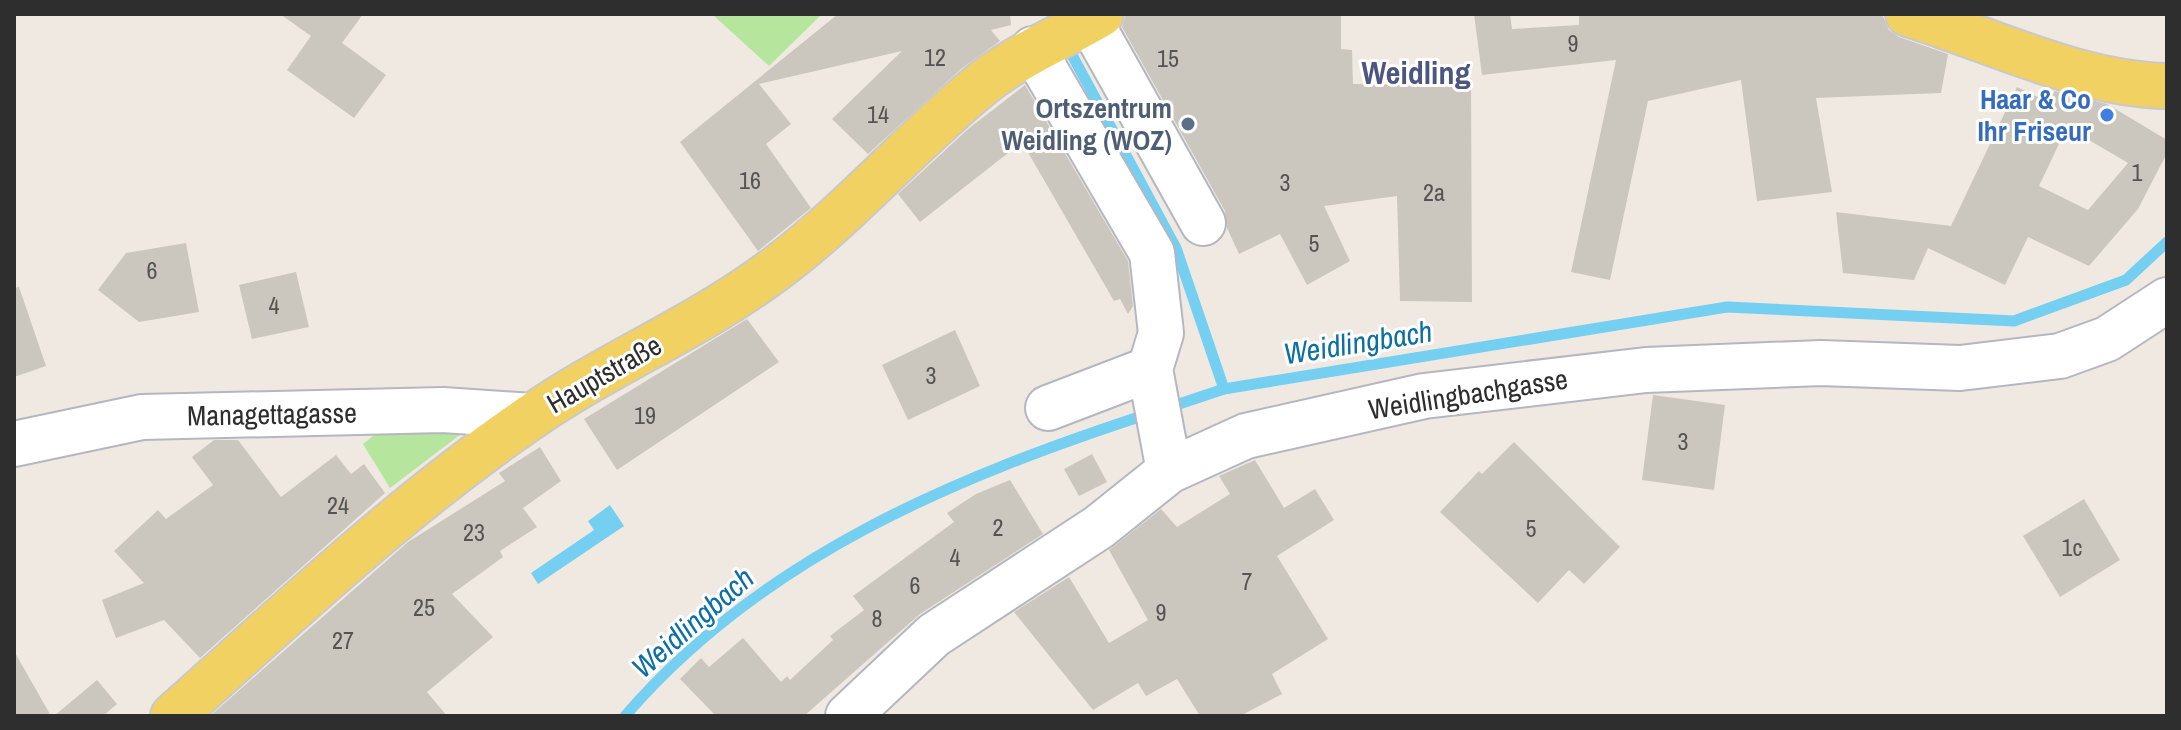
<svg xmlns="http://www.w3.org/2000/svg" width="2181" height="730" viewBox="0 0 2181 730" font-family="'Archivo Narrow',sans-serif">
<rect width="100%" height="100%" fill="#efe9e1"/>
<!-- green -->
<g fill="#b6e59e">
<polygon points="712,14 822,14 769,66"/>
<polygon points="452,420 461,434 390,488 363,444 392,421"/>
</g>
<!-- water -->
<polygon fill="#75cff0" points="610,505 624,526 538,584 531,573 594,530 588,521"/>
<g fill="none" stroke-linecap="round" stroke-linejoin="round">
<!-- stream -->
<g stroke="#75cff0" stroke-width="11">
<polyline points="1065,42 1176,248 1224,389"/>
<polyline points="1167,408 1224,389 1727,307 2014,321 2126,280 2167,242"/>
<path d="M625,716C763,556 955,477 1151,413"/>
</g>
</g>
<!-- building -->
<g fill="#cbc7bf" fill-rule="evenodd">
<polygon points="280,14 363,14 342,43 386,75 354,118 287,70 311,36"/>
<polygon points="838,14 1010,14 1011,25 991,30 1000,41 961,69 868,154 832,119 902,51 759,84 791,124 766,144 811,208 758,251 680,142"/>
<polygon points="1126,14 1341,14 1341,49 1352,50 1353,84 1471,85 1472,302 1400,301 1397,196 1324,206 1350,261 1307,285 1280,234 1239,254 1227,228 1225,211 1122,27"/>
<polygon points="1474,14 1510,14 1512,29 1579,25 1579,14 1882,14 1889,30 1899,37 1948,54 1941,93 1816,98 1832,192 1757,201 1741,80 1648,101 1610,280 1571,272 1616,60 1482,75"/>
<polygon points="1025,85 1128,261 1133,306 1128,314 1120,299 1114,301 1022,142 920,222 898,194 968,129"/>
<path d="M2017,87L2048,102L2055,91L2107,104L2167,140V153L2138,209L2089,266L2028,237L2005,285L1928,248L1914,280L1843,273L1836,212L1951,226ZM2067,127L2128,163L2088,210L2039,186Z"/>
<polygon points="186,243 199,312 139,322 98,290 126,253"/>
<polygon points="296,272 309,327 252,339 239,285"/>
<polygon points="19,287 46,366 14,377 14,288"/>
<polygon points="747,319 779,362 617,470 584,419"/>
<polygon points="955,330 980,386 908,420 882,365"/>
<polygon points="1653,395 1725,405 1714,490 1642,480"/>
<polygon points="214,440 238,440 281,497 336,455 351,474 364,464 385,493 200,658 164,620 116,638 102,600 144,583 114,551 158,510 166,519 213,485 192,457"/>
<polygon points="1514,442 1620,547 1584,584 1569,570 1538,603 1440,512 1479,471 1482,474"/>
<polygon points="540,447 561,481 523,508 537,527 500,551 503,557 452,594 493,637 427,692 447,716 210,716 408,542 505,481 499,473"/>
<polygon points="1092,454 1107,482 1079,496 1064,469"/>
<polygon points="1255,460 1284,508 1315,489 1334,520 1277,556 1328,639 1272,674 1282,694 1240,716 1200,716 1177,679 1146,696 1138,683 1093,710 1014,612 1069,577 1109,643 1148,620 1109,550 1161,509 1177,527 1230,494 1219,476"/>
<polygon points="1010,480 1043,534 920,614 804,716 716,716 680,679 701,658 709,667 743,638 781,682 787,676 790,680 833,640 830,636 864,610 853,596 954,522 947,513 976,494"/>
<polygon points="2084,499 2120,560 2060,597 2023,536"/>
<polygon points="14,651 51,716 14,716"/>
<polygon points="97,680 117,704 103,716 54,716"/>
</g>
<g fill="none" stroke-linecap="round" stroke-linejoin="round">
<defs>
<g id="minor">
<polyline points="1086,14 1203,223"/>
<polyline points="1033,49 1152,253 1161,333 1150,369 1169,471"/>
<polyline points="1048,408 1150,369"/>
<polyline points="14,444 142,417 443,410 532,416"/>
<polyline points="848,716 934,635 1099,527 1169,471 1246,436 1424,396 1646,370 1821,363 1960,368 2060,356 2107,339 2167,300"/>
</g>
<g id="major">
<path d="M1908,14C1992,40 2078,84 2167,86"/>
<path d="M173,716C289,613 402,505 531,417C609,363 698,327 774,270C847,216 907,146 977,88C1015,56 1059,39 1101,14"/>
</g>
</defs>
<!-- minor casing -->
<use href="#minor" stroke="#b4b7c1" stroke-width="48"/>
<!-- major casing -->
<use href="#major" stroke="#c9c9c9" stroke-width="48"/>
<!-- minor -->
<use href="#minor" stroke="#fff" stroke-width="44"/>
<!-- major -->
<use href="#major" stroke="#f2d163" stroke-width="44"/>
</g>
<!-- markers -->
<circle fill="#3f7fe0" stroke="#fff" stroke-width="3" cx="2107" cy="115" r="8"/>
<circle fill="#5c6f8a" stroke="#fff" stroke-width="3" cx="1188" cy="124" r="8"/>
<g text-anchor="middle" stroke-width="6" stroke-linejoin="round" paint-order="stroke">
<!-- number labels -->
<g font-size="24" fill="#555452">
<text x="1573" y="52">9</text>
<text x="935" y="66">12</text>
<text x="1168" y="67">15</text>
<text x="878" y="123">14</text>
<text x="2137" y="181">1</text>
<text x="750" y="189">16</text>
<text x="1285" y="191">3</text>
<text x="1434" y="201">2a</text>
<text x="1314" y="252">5</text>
<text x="152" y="279">6</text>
<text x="274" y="314">4</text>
<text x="931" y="384">3</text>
<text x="645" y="424">19</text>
<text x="1683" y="450">3</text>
<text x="338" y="514">24</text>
<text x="998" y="536">2</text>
<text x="1531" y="537">5</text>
<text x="474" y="541">23</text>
<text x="2072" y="556">1c</text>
<text x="955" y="566">4</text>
<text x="1247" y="590">7</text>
<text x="915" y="594">6</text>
<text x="424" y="616">25</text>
<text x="1161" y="621">9</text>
<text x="877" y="627">8</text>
<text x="343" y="649">27</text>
</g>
<!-- shop labels -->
<g font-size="28" font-weight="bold" fill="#366cbe" stroke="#fff" text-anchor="end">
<text x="2091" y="109">Haar &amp; Co<tspan x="2091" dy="32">Ihr Friseur</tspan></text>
</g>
<!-- service labels -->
<g font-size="28" font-weight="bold" fill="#4e5e75" stroke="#fff" text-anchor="end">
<text x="1172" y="118">Ortszentrum<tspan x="1172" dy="32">Weidling (WOZ)</tspan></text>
</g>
<!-- street labels -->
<g font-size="28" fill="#2e2e2e" stroke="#fff">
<text transform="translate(604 374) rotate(-30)" y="10">Hauptstraße</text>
<text transform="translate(1468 394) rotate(-9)" y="10">Weidlingbachgasse</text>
<text transform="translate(272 414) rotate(-1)" y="10">Managettagasse</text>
</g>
<!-- water labels -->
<g font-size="30" font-style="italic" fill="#0d6fa3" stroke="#fff">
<text transform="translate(1358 343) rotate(-9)" y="10">Weidlingbach</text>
<text transform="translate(693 623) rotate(-41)" y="10">Weidlingbach</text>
</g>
<!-- quarter labels -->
<g font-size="32" font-weight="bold" fill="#4d5680" stroke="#fff">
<text x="1416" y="84">Weidling</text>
</g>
</g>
<!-- border -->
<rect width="2181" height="730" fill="none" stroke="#2e2e2e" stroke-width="32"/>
</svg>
